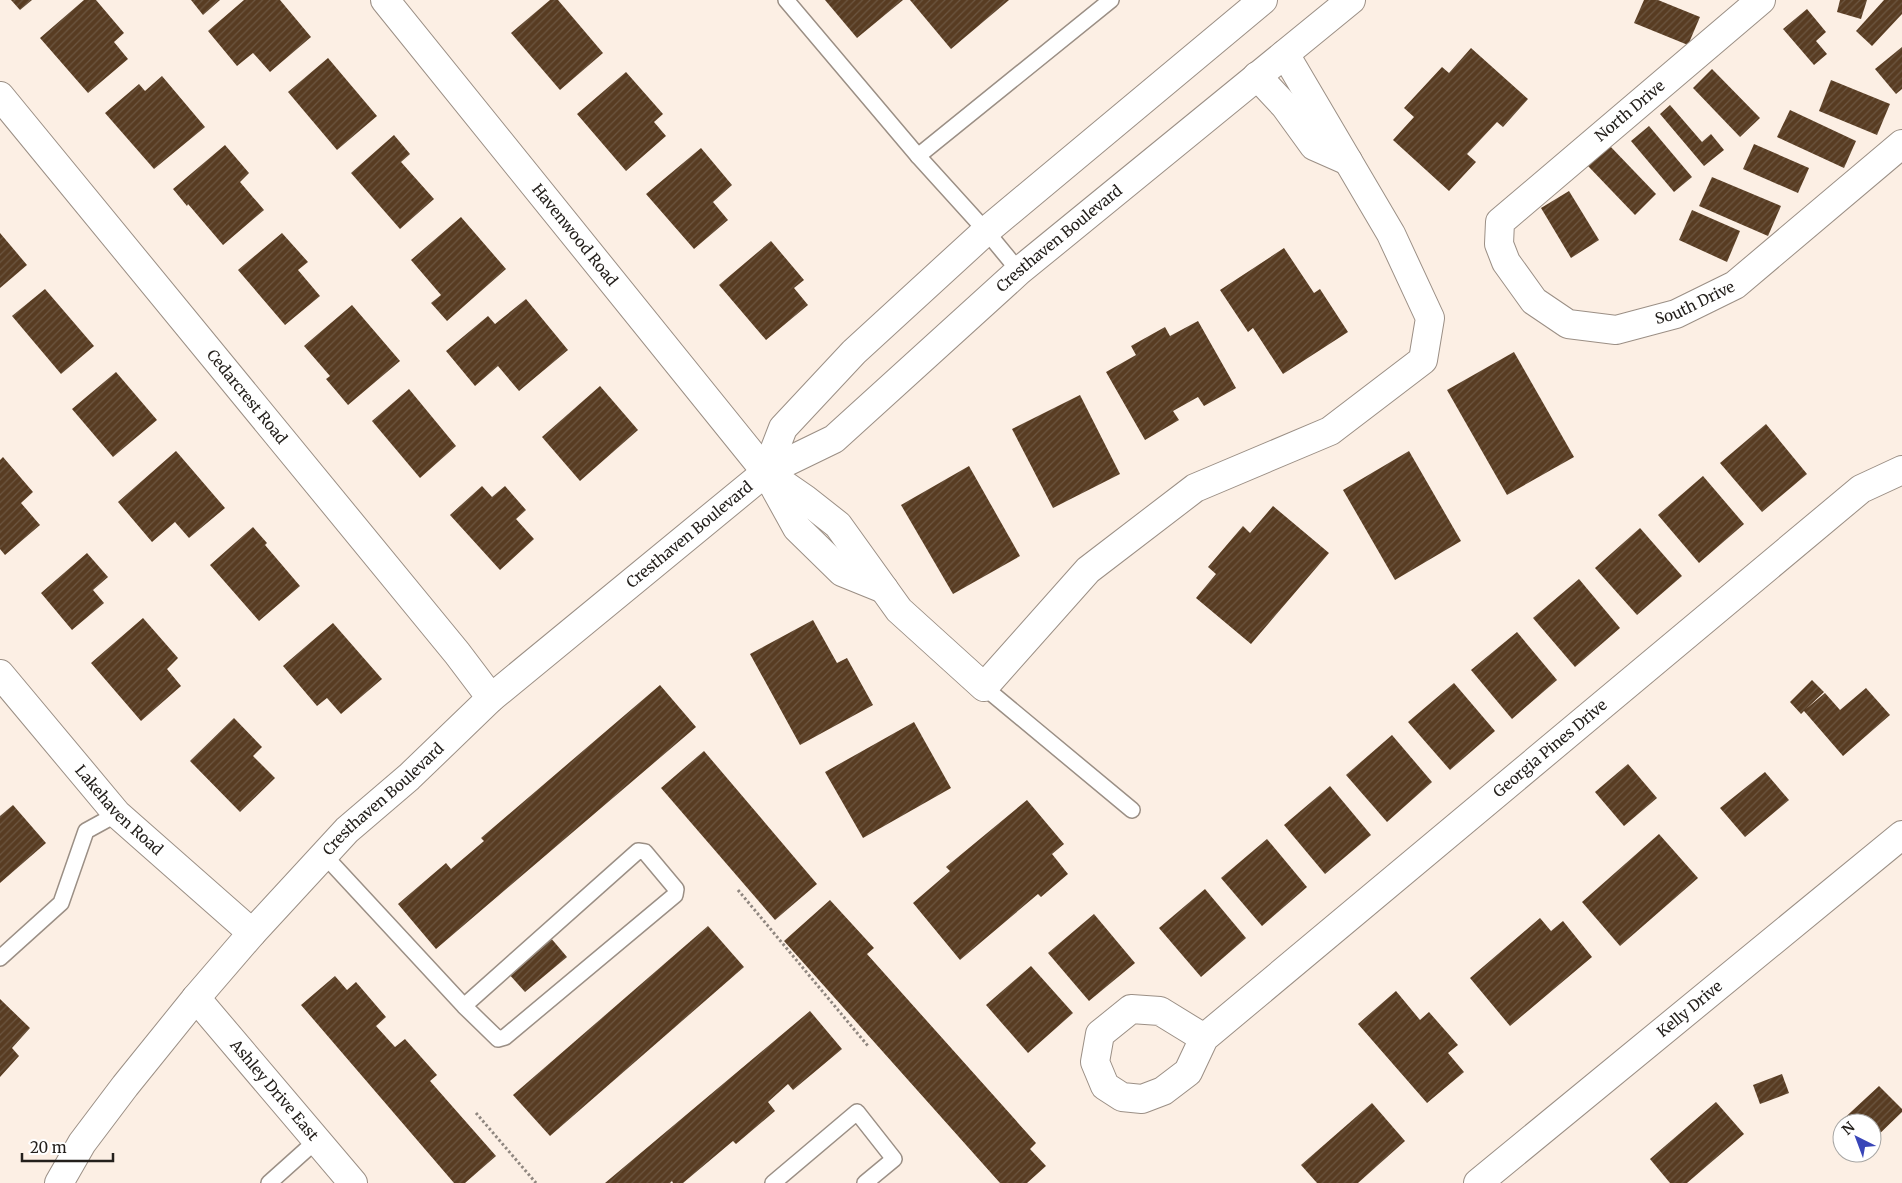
<svg xmlns="http://www.w3.org/2000/svg" width="1902" height="1183" viewBox="0 0 1902 1183" font-family="Merriweather,serif">
<defs>
<pattern id="building-hatch" width="6" height="6" patternUnits="userSpaceOnUse" patternTransform="scale(1.25)"><rect width="6" height="6" fill="#583c22"/><path d="M-1 1l2-2M0 6l6-6M5 7l2-2" fill="none" stroke="#6c5641"/></pattern>
</defs>
<rect width="100%" height="100%" fill="#fcefe4"/>
<!-- building -->
<g fill="url(#building-hatch)">
<polygon points="11,0 32,0 20,10"/>
<polygon points="84,0 96,0 124,33 114,42 128,59 88,93 40,38"/>
<polygon points="191,0 220,0 203,15"/>
<polygon points="244,0 280,0 311,37 270,72 253,53 237,66 208,31"/>
<polygon points="550,0 558,0 603,53 560,90 511,33"/>
<polygon points="825,0 903,0 857,38"/>
<polygon points="910,0 1009,0 951,49"/>
<polygon points="1644,0 1658,0 1700,17 1688,45 1634,23"/>
<polygon points="1840,0 1867,0 1861,19 1837,12"/>
<polygon points="1884,0 1902,0 1902,14 1872,46 1856,31"/>
<polygon points="1807,9 1826,32 1816,41 1827,54 1814,65 1783,29"/>
<polygon points="1902,47 1902,89 1896,94 1875,69"/>
<polygon points="1471,48 1528,99 1503,127 1497,122 1467,154 1476,162 1449,191 1393,140 1414,117 1404,108 1442,67 1449,73"/>
<polygon points="328,58 377,116 337,150 288,92"/>
<polygon points="1712,69 1760,118 1740,137 1693,88"/>
<polygon points="626,72 663,114 654,122 666,136 626,171 577,114"/>
<polygon points="162,76 205,127 154,169 105,113 139,84 145,91"/>
<polygon points="1831,80 1890,104 1877,135 1819,111"/>
<polygon points="1670,105 1702,142 1711,134 1724,150 1704,166 1660,114"/>
<polygon points="1790,110 1856,141 1844,168 1777,137"/>
<polygon points="1649,126 1692,177 1674,192 1631,141"/>
<polygon points="394,135 410,154 401,162 434,199 400,229 351,173"/>
<polygon points="1754,144 1809,168 1798,193 1743,169"/>
<polygon points="225,145 249,173 240,182 264,210 223,245 188,204 187,206 173,189"/>
<polygon points="1609,145 1656,194 1635,215 1588,166"/>
<polygon points="701,148 732,185 713,202 728,220 694,249 646,194"/>
<polygon points="1712,177 1781,206 1768,236 1699,206"/>
<polygon points="1569,191 1599,240 1571,258 1541,208"/>
<polygon points="1692,210 1740,231 1727,262 1679,240"/>
<polygon points="461,217 506,269 447,321 431,303 441,295 411,260"/>
<polygon points="0,233 27,265 0,288"/>
<polygon points="282,233 308,262 298,270 320,296 285,325 238,270"/>
<polygon points="771,241 804,280 794,288 808,305 766,340 719,285"/>
<polygon points="1284,248 1314,293 1320,289 1348,332 1283,374 1253,328 1248,332 1220,290"/>
<polygon points="45,289 94,346 61,374 12,316"/>
<polygon points="526,299 568,350 519,391 498,366 475,386 446,351 488,316 495,324"/>
<polygon points="352,305 400,361 348,405 326,379 330,376 304,346"/>
<polygon points="1198,321 1236,388 1204,406 1198,397 1173,411 1179,420 1145,440 1106,372 1136,355 1131,346 1165,327 1170,336"/>
<polygon points="1514,352 1574,457 1507,495 1447,390"/>
<polygon points="116,372 157,420 113,457 72,409"/>
<polygon points="600,386 638,430 580,481 542,437"/>
<polygon points="409,389 456,446 420,478 372,421"/>
<polygon points="1080,395 1120,474 1053,508 1012,429"/>
<polygon points="1766,424 1807,474 1762,512 1720,463"/>
<polygon points="176,451 225,508 189,538 175,522 152,542 118,502"/>
<polygon points="1409,451 1461,541 1395,580 1343,490"/>
<polygon points="3,457 33,492 21,503 40,525 5,555 0,549 0,460"/>
<polygon points="969,466 1020,556 953,594 901,505"/>
<polygon points="1703,476 1744,524 1699,563 1658,515"/>
<polygon points="482,486 492,497 505,486 526,510 516,519 534,539 500,570 450,515"/>
<polygon points="1273,506 1329,553 1251,644 1196,598 1216,574 1208,567 1243,526 1250,533"/>
<polygon points="253,527 267,543 265,545 300,586 259,621 210,565"/>
<polygon points="1640,528 1682,576 1637,615 1595,568"/>
<polygon points="87,553 108,577 93,590 104,603 72,630 41,593"/>
<polygon points="1579,579 1620,628 1575,667 1533,618"/>
<polygon points="143,618 178,658 167,669 181,686 141,721 91,663"/>
<polygon points="813,620 837,663 847,658 873,705 800,745 750,654"/>
<polygon points="333,623 382,679 341,714 327,698 317,706 283,666"/>
<polygon points="1517,632 1557,680 1512,719 1471,670"/>
<polygon points="1812,680 1824,692 1806,709 1825,693 1840,710 1866,688 1890,715 1843,756 1804,711 1801,714 1790,702"/>
<polygon points="1454,683 1495,731 1450,770 1408,722"/>
<polygon points="660,685 696,727 436,949 398,904 446,863 451,869 484,841 481,838"/>
<polygon points="234,718 262,747 253,756 275,778 240,812 190,761"/>
<polygon points="914,722 951,788 863,838 825,772"/>
<polygon points="1392,735 1432,782 1387,822 1346,775"/>
<polygon points="704,751 817,884 775,920 661,788"/>
<polygon points="1628,764 1657,798 1624,826 1595,792"/>
<polygon points="1765,772 1789,800 1745,837 1720,808"/>
<polygon points="1330,786 1371,835 1325,874 1284,825"/>
<polygon points="1027,800 1064,844 1052,854 1068,874 1041,897 1038,894 960,960 913,903 950,871 946,867"/>
<polygon points="13,805 46,843 0,883 0,816"/>
<polygon points="1659,834 1698,878 1620,946 1582,902"/>
<polygon points="1267,839 1307,887 1262,926 1221,878"/>
<polygon points="1205,889 1246,938 1201,977 1159,928"/>
<polygon points="830,900 874,948 867,954 1036,1143 1030,1149 1046,1166 1027,1183 1000,1183 784,941"/>
<polygon points="1094,914 1135,963 1089,1001 1048,953"/>
<polygon points="1540,918 1551,931 1563,921 1592,957 1510,1026 1470,978"/>
<polygon points="708,926 744,967 550,1136 513,1095"/>
<polygon points="550,937 567,957 525,992 508,973"/>
<polygon points="1031,966 1073,1013 1028,1053 986,1005"/>
<polygon points="335,976 347,990 356,982 386,1017 376,1026 395,1047 405,1039 437,1075 430,1081 496,1156 465,1183 454,1183 301,1005"/>
<polygon points="1396,991 1420,1020 1429,1012 1458,1045 1448,1053 1464,1072 1427,1103 1358,1024"/>
<polygon points="0,999 30,1028 12,1048 19,1056 0,1077"/>
<polygon points="810,1011 842,1049 793,1090 788,1084 768,1102 775,1111 736,1144 733,1141 683,1183 673,1183 672,1181 670,1183 605,1183"/>
<polygon points="1782,1074 1789,1093 1760,1104 1753,1085"/>
<polygon points="1879,1086 1902,1109 1902,1112 1872,1141 1872,1123 1842,1123 1842,1126 1839,1123"/>
<polygon points="1716,1102 1744,1134 1687,1183 1670,1183 1650,1159"/>
<polygon points="1372,1103 1405,1141 1358,1183 1317,1183 1301,1165"/>
</g>
<g fill="none" stroke-linecap="round" stroke-linejoin="round">
<defs>
<g id="lane">
<polyline points="786,0 918,156 986,231 1019,271"/>
<polyline points="918,156 1111,0"/>
<polyline points="984,687 1132,810"/>
<polyline points="324,855 464,1006 498,1039 505,1037 675,895 676,889 645,852 638,851 464,1006"/>
<polyline points="0,958 61,903 86,831 117,814"/>
<polyline points="269,1183 317,1140"/>
<polyline points="773,1183 857,1112 894,1159 865,1183"/>
</g>
<g id="street">
<path id="s1" d="M385,0L766,472L797,528L842,572L884,589"/>
<path id="s2" d="M1761,0L1500,222L1499,244L1506,262L1534,301L1568,324L1616,330L1676,314L1735,285L1902,144"/>
<polyline points="1257,76 1285,106 1314,146 1348,161"/>
<path id="s3" d="M0,96L457,653L491,698"/>
<polyline points="766,472 805,499 838,525 899,610 984,687 1088,570 1195,488 1330,431 1423,360 1430,318 1391,234 1285,54"/>
<path id="s4" d="M0,674L117,814L252,933"/>
<path id="s5" d="M196,998L353,1183"/>
<path id="s6" d="M1204,1038L1160,1011L1131,1009L1100,1034L1095,1062L1105,1086L1122,1097L1142,1099L1163,1091L1188,1072L1204,1038L1861,489L1902,470"/>
<path id="s7" d="M1478,1183L1902,835"/>
</g>
<g id="secondary">
<polyline points="766,472 783,428 854,352 986,231 1263,0"/>
<path id="s8" d="M59,1183L82,1143L125,1086L196,998L252,933L347,830L409,777L491,698L766,472L834,439L1019,271L1351,0"/>
</g>
</defs>
<!-- lane casing -->
<use href="#lane" stroke="#9b8f85" stroke-width="18"/>
<!-- street casing -->
<use href="#street" stroke="#9b8f85" stroke-width="30"/>
<!-- secondary casing -->
<use href="#secondary" stroke="#9b8f85" stroke-width="30"/>
<!-- path -->
<g stroke="#8f867f" stroke-width="3" stroke-dasharray="2.5 2.5" stroke-linecap="butt">
<polyline points="738,890 868,1046"/>
<polyline points="476,1113 536,1183"/>
</g>
<!-- lane -->
<use href="#lane" stroke="#fff" stroke-width="15"/>
<!-- street -->
<use href="#street" stroke="#fff" stroke-width="28"/>
<!-- secondary -->
<use href="#secondary" stroke="#fff" stroke-width="28"/>
</g>
<g text-anchor="middle" stroke-width="5" stroke-linejoin="round" paint-order="stroke">
<!-- street labels -->
<g font-size="15" fill="#24201c" stroke="#fff">
<text transform="translate(1630 111) rotate(-40)" y="5">North Drive</text>
<text dy="5" stroke="none"><textPath href="#s1" startOffset="302">Havenwood Road</textPath></text>
<text dy="5" stroke="none"><textPath href="#s8" startOffset="1385">Cresthaven Boulevard</textPath></text>
<text dy="5" stroke="none"><textPath href="#s2" startOffset="605">South Drive</textPath></text>
<text dy="5" stroke="none"><textPath href="#s3" startOffset="389">Cedarcrest Road</textPath></text>
<text dy="5" stroke="none"><textPath href="#s8" startOffset="909">Cresthaven Boulevard</textPath></text>
<text dy="5" stroke="none"><textPath href="#s6" startOffset="758">Georgia Pines Drive</textPath></text>
<text dy="5" stroke="none"><textPath href="#s8" startOffset="504">Cresthaven Boulevard</textPath></text>
<text dy="5" stroke="none"><textPath href="#s4" startOffset="181">Lakehaven Road</textPath></text>
<text dy="5" stroke="none"><textPath href="#s7" startOffset="274">Kelly Drive</textPath></text>
<text dy="5" stroke="none"><textPath href="#s5" startOffset="121">Ashley Drive East</textPath></text>
</g>
</g>
<!-- north arrow -->
<g transform="translate(1857 1138) rotate(318)"><circle r="24" fill="#ffffff" stroke="#a7a6a4"/>
<path d="M0-4L9 19L0 12L-9 19Z" fill="#3945b8"/>
<text y="-8" font-size="14" font-weight="bold" text-anchor="middle" fill="#24201c">N</text>
</g>
<!-- scale -->
<path d="M22 1153v8h91v-8" fill="none" stroke="#24201c" stroke-width="2.5"/>
<text x="30" y="1153" font-size="15" fill="#24201c" stroke="#ffffff" stroke-width="4" paint-order="stroke">20 m</text>
</svg>
